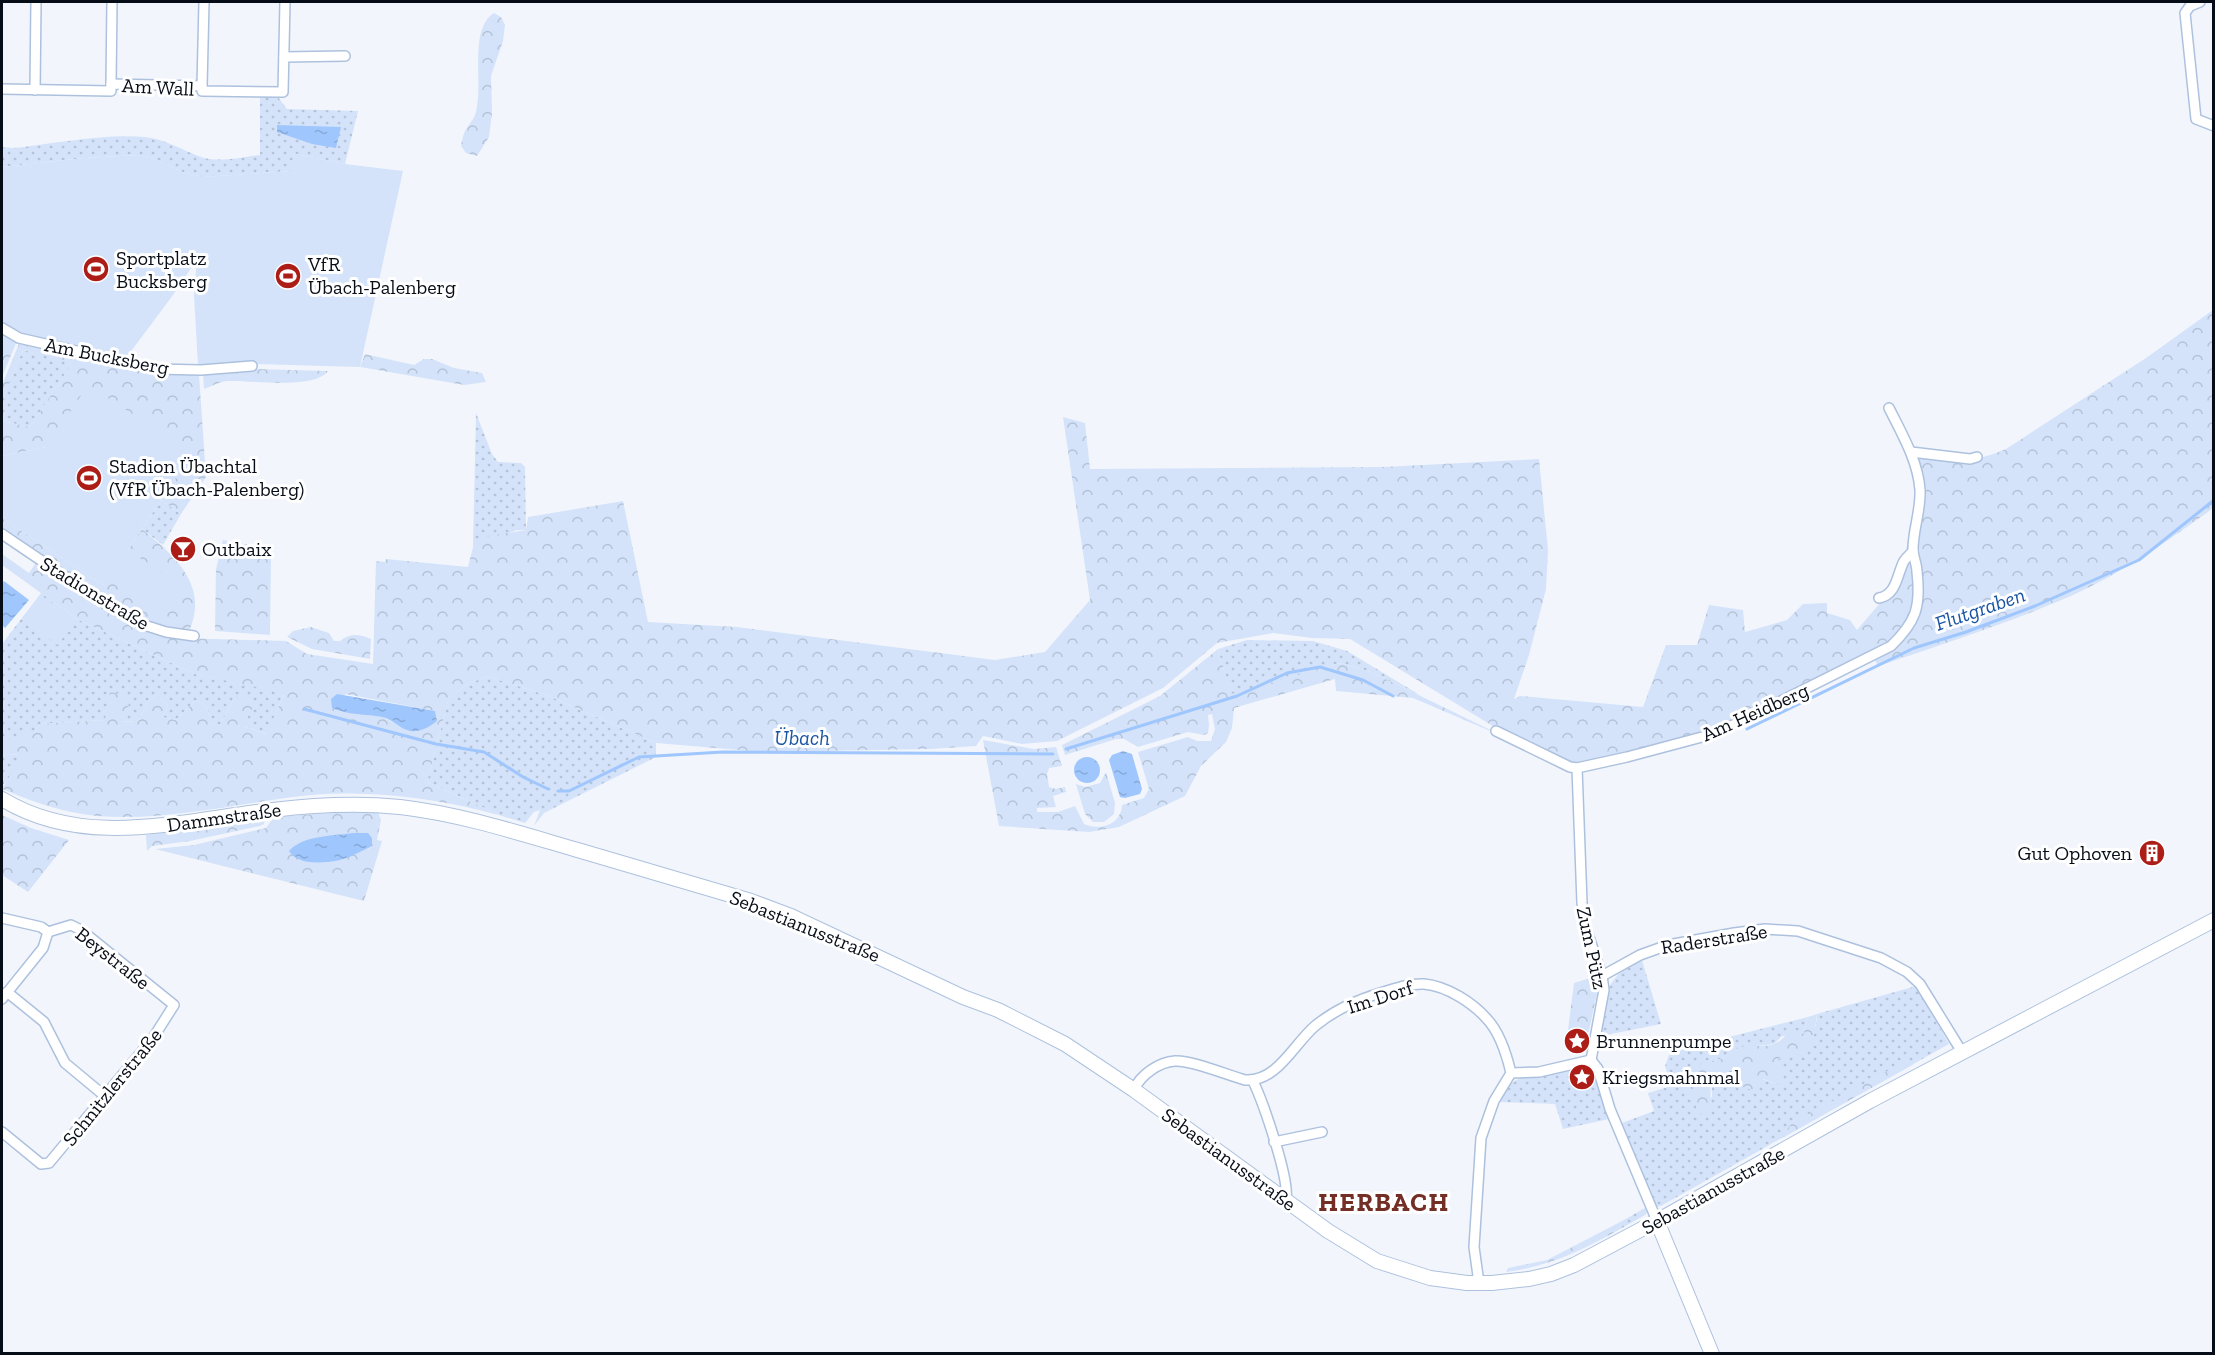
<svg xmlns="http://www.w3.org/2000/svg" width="2215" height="1355" viewBox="0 0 2215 1355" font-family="'Zilla Slab',serif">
<defs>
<pattern id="grass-dots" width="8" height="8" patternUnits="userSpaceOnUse" patternTransform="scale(1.5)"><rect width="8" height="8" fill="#d4e3fa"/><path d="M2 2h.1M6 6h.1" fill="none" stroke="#b4c2d6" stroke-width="1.8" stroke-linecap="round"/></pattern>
<pattern id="forest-crowns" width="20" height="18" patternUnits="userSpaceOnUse" patternTransform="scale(1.5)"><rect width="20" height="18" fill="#d4e3fa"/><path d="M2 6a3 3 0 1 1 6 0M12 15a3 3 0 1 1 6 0" fill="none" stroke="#b4c2d6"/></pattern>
<pattern id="water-ripples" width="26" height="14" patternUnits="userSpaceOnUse" patternTransform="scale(1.5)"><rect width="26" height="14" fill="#9fc6fd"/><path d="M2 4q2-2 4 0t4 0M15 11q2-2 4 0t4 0" fill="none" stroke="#87a9d8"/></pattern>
</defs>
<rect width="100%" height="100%" fill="#f2f6fc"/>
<!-- grass -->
<g fill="url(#grass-dots)">
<path d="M260,97H278L287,109L358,111L345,164L295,154L291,171L203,177L182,172L150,157L139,155L84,158L2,167V147L13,148C52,144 106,133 145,137C165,139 182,150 201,157C218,163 242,157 260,155Z"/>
<polygon points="23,350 73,362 30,427 2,421 2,400"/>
<polygon points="476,413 492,454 498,462 521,463 525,467 526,530 517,530 473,547"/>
<polygon points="161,500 181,514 163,545 142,529"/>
<polygon points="41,593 77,619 195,674 285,692 267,734 243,726 234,698 220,726 209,723 208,710 201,702 195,701 176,720 162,717 168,706 160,698 151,698 137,722 121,721 111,692 105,720 40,724 34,733 12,740 2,740 2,644"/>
<polygon points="1247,640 1313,641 1347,651 1423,697 1371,672 1340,663 1231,695 1218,649"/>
<polygon points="487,676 549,696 656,743 656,757 544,813 534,826 540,810 534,812 525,823 502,816 427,782 449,697 468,684"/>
<polygon points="22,754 10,777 2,786 2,755"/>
<path d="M1642,960L1661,1024L1596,1037C1603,1002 1605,973 1642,960Z"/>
<polygon points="1916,986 1949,1044 1661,1206 1655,1207 1619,1124 1654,1111 1648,1093 1671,1086 1665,1066 1670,1052 1808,1017 1803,1036 1782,1036 1774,1044 1738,1048 1727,1057 1700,1065 1689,1094 1695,1100 1697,1106 1712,1097 1711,1078 1734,1072 1736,1077 1762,1079 1776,1084 1776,1064 1773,1060 1780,1059 1816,1026 1817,1014"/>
<path d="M1571,1070L1581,1082H1588L1595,1078L1609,1119L1563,1129L1555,1104L1500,1102C1503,1095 1507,1086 1513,1082C1524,1074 1556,1073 1571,1070Z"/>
<polygon points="1645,1208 1647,1212 1645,1215 1622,1228 1622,1221"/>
</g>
<!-- forest -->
<g fill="url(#forest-crowns)" fill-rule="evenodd">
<path d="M494,13L501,17L505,25L503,41L491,76L492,113L489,137L477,156L466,153L461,146C462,141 463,133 467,128C470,123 474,119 476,112C484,86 468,29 494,13Z"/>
<path d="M2213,310L2214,507L2208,512C2165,543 2120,574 2071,596C2008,623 1943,644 1878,666L1873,656L1710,737L1652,746L1651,749L1575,763L1558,759L1501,733L1500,725L1496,728L1350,639L1312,638L1273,633L1217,643L1163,688L1057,741L1022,744L983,736L976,746L931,749L763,752L656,743L549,696L487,676L468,684L449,697L427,782L502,816C440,799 376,790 312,795C237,802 145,828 71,812C47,807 24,798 2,789L22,754L2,755V762V740H12L24,728L34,733L40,724L105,720L110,692L125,695L129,704L121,721L137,722L151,698H160L168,706L162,717L176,720L195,701L201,702L208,710L210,723L220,726L234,698L244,696L253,707L243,726L266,734L285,693L195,674L77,619L2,565V554L29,573L35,564L140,631L180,638L286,641L307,654L373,664L376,561L385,562L386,559L468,567L473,547L489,536L526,530L528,517L623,501L648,622L737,627L995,660L1045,652L1090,600L1063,417L1085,423L1090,469L1383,467L1539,459L1548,550L1546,589L1529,655L1514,699L1520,696L1643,707L1666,645H1697L1709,605L1743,610L1745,632L1787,620L1803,604L1827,603V613L1850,620L1857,630L1898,582L1913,521L1923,516L1924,497L1914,453C1954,459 1967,466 2006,449L2146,358ZM345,694L435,711L437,721L407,730L383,717L339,711Z"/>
<polygon points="2,332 17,341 2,377"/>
<polygon points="20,341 199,374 206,477 181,514 161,500 192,452 47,447 2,456 2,421 30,427 72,363 23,350 2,401 2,385"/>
<polygon points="365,354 414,365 424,359 432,359 454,368 482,373 486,382 464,385 360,367"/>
<path d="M256,369L328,371C315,390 249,380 227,381C219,382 212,386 204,389L203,373Z"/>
<path d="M2,518L103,585L132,553L128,550L142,529C173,554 209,585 190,629L181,632L140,622L2,533Z"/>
<polygon points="223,540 254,546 271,557 270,635 215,631 216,569"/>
<path d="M311,627L329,633L334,641H340C350,633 359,634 371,639L370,659L312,649L287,637L293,631Z"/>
<path d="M1218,649L1231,694L1340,663L1371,672L1509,739L1413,698L1336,691L1335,679L1234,708L1232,728L1226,742L1201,766L1185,796L1119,827L1089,832L999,826L983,740L1034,749L1056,747L1062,766L1049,768L1047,774L1049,787L1056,789L1065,787L1066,792L1053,796L1056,807L1037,808V812H1058L1075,806L1084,824C1100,831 1121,825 1122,805L1144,798L1149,789L1138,752L1188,737L1197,741H1211L1215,729L1212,714L1208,715L1209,725L1208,733L1204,735L1188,732L1138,747L1124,739H1116L1065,755L1062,745L1160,696Z"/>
<polygon points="1106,772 1115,803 1114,814 1104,822 1093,822 1085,814 1076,784 1085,787 1100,783"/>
<path d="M369,810L378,812L381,820L377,840L382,841L364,901L155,849L194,845L266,828L274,817ZM372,847L340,860L304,861Z"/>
<polygon points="2,815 31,828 69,840 28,892 2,875"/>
<polygon points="265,818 264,824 260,826 190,841 152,846 147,851 146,835"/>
<polygon points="1597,976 1598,989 1588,1035 1568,1030 1574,983"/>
<path d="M1817,1014C1812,1057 1813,1050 1774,1060C1780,1070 1785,1071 1782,1084H1776L1763,1079L1756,1090C1742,1090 1739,1084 1734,1072L1711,1078C1709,1090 1713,1100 1708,1112L1701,1114L1697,1112C1697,1099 1682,1091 1686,1078C1691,1061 1714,1063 1726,1057C1730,1055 1731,1050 1736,1048C1748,1044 1763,1048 1774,1044C1788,1038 1783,1029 1803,1036L1808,1017Z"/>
<polygon points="1906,1061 1914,1064 1784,1137 1785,1132 1792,1123"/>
<path d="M1622,1221V1228C1583,1250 1551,1266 1506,1272L1508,1268L1547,1260Z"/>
</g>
<!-- garden -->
<g fill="#d4e3fa">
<path d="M295,154L345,164L403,171L360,367L255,364L198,366L194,295L197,258C176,294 149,326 125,360L32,338L2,322V167L84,158L139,155L150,157L182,172L204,177L290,171Z"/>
<polygon points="88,385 192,453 128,550 182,586 164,613 114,580 103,585 2,518 2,456 47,447"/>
<polygon points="41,595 77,621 57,645 23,618"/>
</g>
<!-- water -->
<g fill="url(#water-ripples)">
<polygon points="277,125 341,127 336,148 312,144 277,132"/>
<polygon points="4,581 29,600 5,628 2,625 2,584"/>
<path d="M337,694L435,711L437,721C430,727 417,734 407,730C398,727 392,719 382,717C365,714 348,715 332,708L331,699Z"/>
<polygon points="1123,751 1132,754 1142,789 1140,794 1125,798 1120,797 1109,760 1112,755"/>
<circle cx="1087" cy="770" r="13"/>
<path d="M353,833H368L372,838V846C362,851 351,857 340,860C325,863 298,866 289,851C303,835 334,836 353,833Z"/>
</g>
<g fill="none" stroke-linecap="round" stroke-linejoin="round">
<!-- stream -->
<g stroke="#9fc6fd" stroke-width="3">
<polyline points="304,709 436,744 484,752 523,777 548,789"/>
<polyline points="1747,729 1914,648 1966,632 2035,606 2139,560 2214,500"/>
<polyline points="1066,749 1237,696 1287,673 1320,667 1363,680 1393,696"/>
<polyline points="558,791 569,791 639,757 723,752 1053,754"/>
</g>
<defs>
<g id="street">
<polyline points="2200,2 2190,6 2185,13 2196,119 2214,126"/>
<polyline points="284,57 345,56"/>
<polyline points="111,84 112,2"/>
<polyline points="202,86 204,2"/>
<polyline points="2,89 111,91 111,84 202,86 202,91 283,92 285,2"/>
<polyline points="35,90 36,2"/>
<polyline points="2,328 19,338 156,369 201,370 252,366"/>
<polyline points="1911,452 1970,459 1977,457"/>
<polyline points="2,534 107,605 141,624 166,632 194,636"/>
<path d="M1879,598C1896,595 1897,576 1903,563C1905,558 1910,555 1913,551"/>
<path d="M1496,731L1570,767L1577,768L1627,757L1717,733L1891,646C1916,622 1921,607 1917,572C1917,564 1913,557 1913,549C1913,530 1921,510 1920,490C1918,461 1902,434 1889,408"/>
<polyline points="1577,768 1582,903 1585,925 1602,976 1604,990 1591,1060 1598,1069 1610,1109 1657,1221"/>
<polyline points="2,918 41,927 48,932"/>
<polyline points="1602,976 1640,955 1668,945 1734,933 1765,929 1798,931 1881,958 1907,972 1920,984 1962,1052"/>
<polyline points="7,992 44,1022 65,1063 106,1097"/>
<polyline points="2,999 43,948 48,932"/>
<polyline points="1511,1073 1539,1072 1591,1060"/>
<path d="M1253,1081C1263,1102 1290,1179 1286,1200"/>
<path d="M1134,1090C1140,1075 1159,1062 1175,1061C1192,1060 1227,1075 1245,1080C1277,1082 1293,1045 1315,1026C1333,1011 1357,1000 1380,993C1394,989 1409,983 1424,984C1447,986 1473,1003 1487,1019C1500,1033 1507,1056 1511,1073L1494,1101L1481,1138L1474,1247L1479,1283"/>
<polyline points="2,1132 41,1164 49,1163 153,1038 174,1005 81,930 71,925 48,932"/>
<polyline points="1274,1142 1322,1132"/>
</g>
<g id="secondary">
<path d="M2,799C86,850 182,820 273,810C314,805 358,803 400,807C461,814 522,834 581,851C637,868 694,884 751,901L791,916L963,997L998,1010L1065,1044L1134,1090L1328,1231L1377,1261L1430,1278L1467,1283H1492L1529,1279L1551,1274L1574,1265L1657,1221L1870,1101L2214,920"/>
<polyline points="1657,1221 1712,1354"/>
</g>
</defs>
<!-- street casing -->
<use href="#street" stroke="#adc1de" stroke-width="12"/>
<!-- secondary casing -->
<use href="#secondary" stroke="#adc1de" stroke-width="16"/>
<!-- street -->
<use href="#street" stroke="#fff" stroke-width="9"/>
<!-- secondary -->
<use href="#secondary" stroke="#fff" stroke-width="14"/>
</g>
<!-- icons -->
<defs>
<symbol id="stadium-disc" viewBox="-11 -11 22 22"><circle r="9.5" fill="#ad1d17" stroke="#fff"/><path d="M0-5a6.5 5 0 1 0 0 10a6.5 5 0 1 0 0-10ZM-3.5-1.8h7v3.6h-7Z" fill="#fff"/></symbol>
<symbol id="bar-disc" viewBox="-11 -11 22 22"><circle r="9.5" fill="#ad1d17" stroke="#fff"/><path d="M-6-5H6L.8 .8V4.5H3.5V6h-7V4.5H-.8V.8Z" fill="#fff"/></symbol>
<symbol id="building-disc" viewBox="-11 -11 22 22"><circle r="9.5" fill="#ad1d17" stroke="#fff"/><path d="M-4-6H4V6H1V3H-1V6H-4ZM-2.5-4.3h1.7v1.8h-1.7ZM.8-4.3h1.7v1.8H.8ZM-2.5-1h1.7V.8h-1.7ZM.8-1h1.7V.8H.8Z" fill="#fff"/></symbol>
<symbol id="sight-disc" viewBox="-11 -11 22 22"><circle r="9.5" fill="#ad1d17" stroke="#fff"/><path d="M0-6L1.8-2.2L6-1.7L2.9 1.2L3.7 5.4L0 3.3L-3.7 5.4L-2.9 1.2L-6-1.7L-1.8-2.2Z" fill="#fff"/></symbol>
</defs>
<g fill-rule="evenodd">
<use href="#stadium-disc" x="81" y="254" width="30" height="30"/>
<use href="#stadium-disc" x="273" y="261" width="30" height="30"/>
<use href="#stadium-disc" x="74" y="463" width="30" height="30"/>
<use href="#bar-disc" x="168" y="534" width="30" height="30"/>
<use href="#building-disc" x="2137" y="838" width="30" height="30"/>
<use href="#sight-disc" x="1562" y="1026" width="30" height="30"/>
<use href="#sight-disc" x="1567" y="1062" width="30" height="30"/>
</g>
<g text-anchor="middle" stroke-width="6" stroke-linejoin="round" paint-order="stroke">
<!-- street labels -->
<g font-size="20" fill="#070d17" stroke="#fff">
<text transform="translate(158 87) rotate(3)" y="7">Am Wall</text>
<text transform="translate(107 356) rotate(11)" y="7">Am Bucksberg</text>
<text transform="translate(95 593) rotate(31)" y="7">Stadionstraße</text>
<text transform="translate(1755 712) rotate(-24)" y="7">Am Heidberg</text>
<text transform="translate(224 817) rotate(-8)" y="7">Dammstraße</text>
<text transform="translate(805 926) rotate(22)" y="7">Sebastianusstraße</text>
<text transform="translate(1714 939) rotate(-9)" y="7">Raderstraße</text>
<text transform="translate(1592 948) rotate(78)" y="7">Zum Pütz</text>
<text transform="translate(113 958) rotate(38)" y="7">Beystraße</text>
<text transform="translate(1380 997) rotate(-18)" y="7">Im Dorf</text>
<text transform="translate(112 1087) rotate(-51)" y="7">Schnitzlerstraße</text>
<text transform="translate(1229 1159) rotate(36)" y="7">Sebastianusstraße</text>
<text transform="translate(1713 1190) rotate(-29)" y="7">Sebastianusstraße</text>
</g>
<!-- poi labels -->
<g font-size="20" fill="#070d17" stroke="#fff" text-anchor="start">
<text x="116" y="265">Sportplatz<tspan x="116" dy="23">Bucksberg</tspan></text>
<text x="308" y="271">VfR<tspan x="308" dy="23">Übach-Palenberg</tspan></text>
<text x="109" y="473">Stadion Übachtal<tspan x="109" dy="23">(VfR Übach-Palenberg)</tspan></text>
<text x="202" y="556">Outbaix</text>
<text x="2132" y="860" text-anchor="end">Gut Ophoven</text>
<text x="1596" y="1048">Brunnenpumpe</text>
<text x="1602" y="1084">Kriegsmahnmal</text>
</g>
<!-- water labels -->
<g font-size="21" font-style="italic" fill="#1a54a4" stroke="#fff">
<text transform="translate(1980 609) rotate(-19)" y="7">Flutgraben</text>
<text x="802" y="745">Übach</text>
</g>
<!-- district labels -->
<g font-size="26" font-weight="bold" letter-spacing="1.5" fill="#732e26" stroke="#fff">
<text x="1384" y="1211">HERBACH</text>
</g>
</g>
<!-- border -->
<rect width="2215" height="1355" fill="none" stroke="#070d17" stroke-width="6"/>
</svg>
